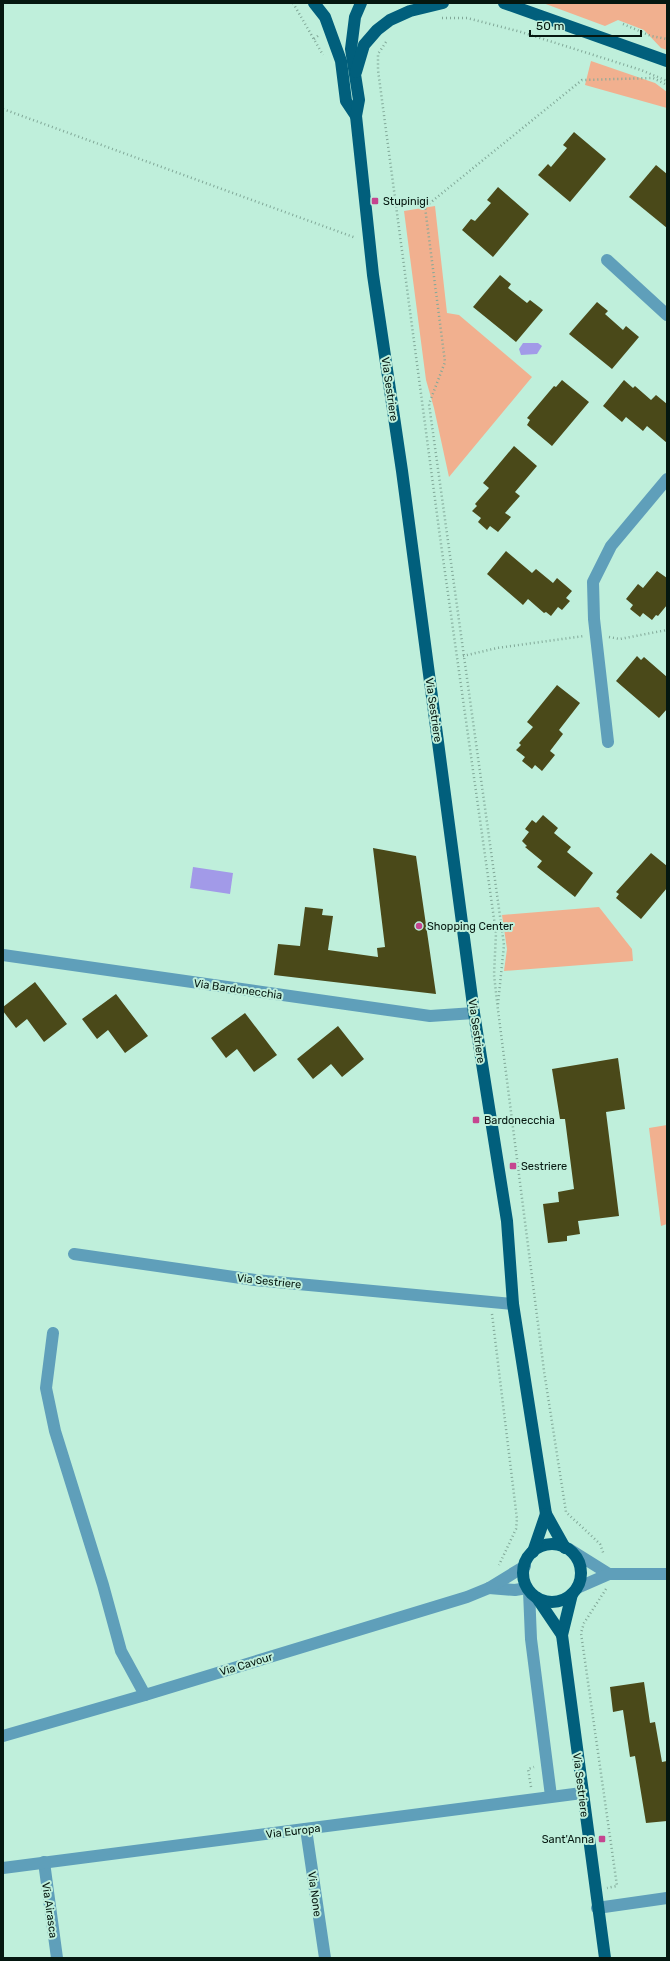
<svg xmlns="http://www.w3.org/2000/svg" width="670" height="1961" viewBox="0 0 670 1961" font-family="Rubik,sans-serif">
<rect width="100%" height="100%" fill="#bfefdb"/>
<!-- green -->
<g fill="#f1b08f">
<polygon points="543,3 667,3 667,50 661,48 644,30 618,20 605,26"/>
<polygon points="591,61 655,83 667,92 667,108 585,85"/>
<polygon points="435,206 447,313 459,315 532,377 449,477 434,408 426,380 404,211"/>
<polygon points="599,907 632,949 633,961 504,971 507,949 502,915"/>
<polygon points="667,1125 667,1224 661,1226 649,1128"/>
</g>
<!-- water -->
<g fill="#a29ae8">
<polygon points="523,343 538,343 542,346 537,354 521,355 519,349"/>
<polygon points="193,867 233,873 230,894 190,888"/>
</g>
<!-- building -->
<g fill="#4a4919">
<polygon points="574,132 606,159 570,202 538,175 548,164 551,167 567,148 563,145"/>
<polygon points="656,165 667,174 667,228 629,197"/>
<polygon points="498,187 529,214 493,257 462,230 471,219 475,221 491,203 487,200"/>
<polygon points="500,275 511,284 508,288 527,303 530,300 543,310 516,342 473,307"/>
<polygon points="597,302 608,311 605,314 623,330 626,326 639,337 612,369 569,334"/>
<polygon points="562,380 589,402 552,446 527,425 530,420 527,418 554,386 556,387"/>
<polygon points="624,380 633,388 635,386 651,400 656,395 667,404 667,443 647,426 643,431 626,417 622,422 603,406"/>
<polygon points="514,446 537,466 515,492 520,496 505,513 511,517 498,532 490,526 487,530 478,522 481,518 472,511 477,506 475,504 489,488 483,483"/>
<polygon points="506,551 532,573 536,569 553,583 557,578 572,591 566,598 570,601 562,610 558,607 551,616 546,612 544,613 528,599 523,605 487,574"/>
<polygon points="657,571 667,578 667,605 658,616 656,615 652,620 643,613 640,617 630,609 633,605 626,599 638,584 643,588"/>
<polygon points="637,656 641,660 644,657 667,677 667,709 659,718 616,681"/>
<polygon points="557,685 580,703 559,730 563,734 550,751 555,755 542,771 535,765 532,769 522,761 525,757 516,750 521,745 519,743 533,727 527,722"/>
<polygon points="543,815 558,828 554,833 571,847 567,852 593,873 575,897 537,867 542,861 525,847 527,846 522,841 529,832 525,829 532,820 536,823"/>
<polygon points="373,848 416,856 436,994 274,975 278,944 300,946 305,907 323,909 322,915 333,916 328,950 378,957 377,948 385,947"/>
<polygon points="651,853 667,866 667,888 641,919 616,898 619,894 616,892"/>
<polygon points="35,982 67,1024 44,1042 27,1019 16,1028 3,1011 3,1007"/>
<polygon points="116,994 148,1036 125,1053 108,1030 97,1039 82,1019"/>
<polygon points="245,1013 277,1055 254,1072 237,1049 226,1058 211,1038"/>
<polygon points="338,1026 364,1059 342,1077 331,1064 313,1079 297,1059"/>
<polygon points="618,1058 625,1109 606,1112 619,1216 578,1221 580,1234 567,1236 567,1241 548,1243 543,1204 559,1202 558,1192 574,1189 565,1119 560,1119 552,1069"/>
<polygon points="644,1682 650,1723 655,1722 662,1762 667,1761 667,1821 646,1823 635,1756 630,1757 623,1710 613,1712 610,1687"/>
</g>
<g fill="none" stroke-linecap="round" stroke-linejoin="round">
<!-- path -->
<g stroke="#81a898" stroke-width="2.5" stroke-dasharray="1 3" stroke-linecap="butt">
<polyline points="293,3 323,55"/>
<polyline points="442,18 467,18 521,32 641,70 667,81"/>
<polyline points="623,24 651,36 667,39"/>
<polyline points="314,39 319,35"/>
<polyline points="386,42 378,54 378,70 440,537 496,933 494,975 498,1010 544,1371 566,1512 600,1544 604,1555"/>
<polyline points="3,109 356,238"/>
<polyline points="609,637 620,639 667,630"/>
<polyline points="463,656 497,648 584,636"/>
<polyline points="498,1004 504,945 429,404 445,362 425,207 582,80 653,78 667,85"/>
<polyline points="492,1314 517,1519 516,1529 499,1565"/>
<polyline points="606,1589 584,1623 581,1633 617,1886 607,1888"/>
<polyline points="531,1787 528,1769 534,1767"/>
</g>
<!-- minor -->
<g stroke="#5f9fba" stroke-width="12">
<polyline points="607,260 667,315"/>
<polyline points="608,742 594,619 593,582 611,546 667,479"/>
<polyline points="3,955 430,1016 474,1013"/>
<polyline points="74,1254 255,1280 513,1304"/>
<polyline points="53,1333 46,1388 55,1431 103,1585 121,1651 145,1695"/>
<polyline points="569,1549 609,1574"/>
<polyline points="489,1588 515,1590 527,1588"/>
<polyline points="577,1588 609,1574 667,1574"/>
<polyline points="529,1591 531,1639 551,1796"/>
<polyline points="3,1736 145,1695 467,1597 489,1588 525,1566"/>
<polyline points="306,1829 325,1958"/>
<polyline points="44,1862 57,1958"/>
<polyline points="3,1868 582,1793"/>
<polyline points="597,1908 667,1898"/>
</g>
<!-- major -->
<g stroke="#015f7c" stroke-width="12">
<polyline points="314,3 325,17 341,61 346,101 356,116"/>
<polyline points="361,3 355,17 351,49 359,100 356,116 373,275 402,471 474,1013 507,1221 513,1304 546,1514 565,1548"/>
<polyline points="504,3 667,61"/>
<polyline points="356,72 364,45 377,30 390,20 410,11 443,3"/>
<circle cx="552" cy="1573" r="29"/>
<polyline points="533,1552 546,1514"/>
<polyline points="572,1594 562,1635 605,1958"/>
<polyline points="537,1598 562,1635"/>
</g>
</g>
<!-- markers -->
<g fill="#c54590" stroke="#bfefdb" stroke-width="1.5">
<rect x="371" y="197" width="8" height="8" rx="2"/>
<circle cx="419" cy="926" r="4"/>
<rect x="472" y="1116" width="8" height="8" rx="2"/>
<rect x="509" y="1162" width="8" height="8" rx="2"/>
<rect x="598" y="1835" width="8" height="8" rx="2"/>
</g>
<g text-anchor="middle" stroke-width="4" stroke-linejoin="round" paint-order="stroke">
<!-- poi labels -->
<g font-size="11" fill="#051710" stroke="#bfefdb" text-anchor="start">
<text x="383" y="205">Stupinigi</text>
<text x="427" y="930">Shopping Center</text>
<text x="484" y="1124">Bardonecchia</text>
<text x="521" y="1170">Sestriere</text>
<text x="594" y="1843" text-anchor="end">Sant'Anna</text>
</g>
<!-- street labels -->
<g font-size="11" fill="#051710" stroke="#bfefdb">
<text transform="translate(390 389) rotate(82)" y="4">Via Sestriere</text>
<text transform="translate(434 710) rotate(82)" y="4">Via Sestriere</text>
<text transform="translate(238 989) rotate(8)" y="4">Via Bardonecchia</text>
<text transform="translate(477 1031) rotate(82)" y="4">Via Sestriere</text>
<text transform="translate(269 1281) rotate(6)" y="4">Via Sestriere</text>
<text transform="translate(246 1664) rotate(-17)" y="4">Via Cavour</text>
<text transform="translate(581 1785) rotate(83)" y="4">Via Sestriere</text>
<text transform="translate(293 1831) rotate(-7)" y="4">Via Europa</text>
<text transform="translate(315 1894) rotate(82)" y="4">Via None</text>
<text transform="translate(50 1910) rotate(82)" y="4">Via Airasca</text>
</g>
</g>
<!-- border -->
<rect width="670" height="1961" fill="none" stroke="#051710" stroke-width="8"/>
<!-- scale -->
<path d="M530 30v6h111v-6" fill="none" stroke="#051710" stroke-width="2"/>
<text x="536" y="30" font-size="12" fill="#051710" stroke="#bfefdb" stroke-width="3" paint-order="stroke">50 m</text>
</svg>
